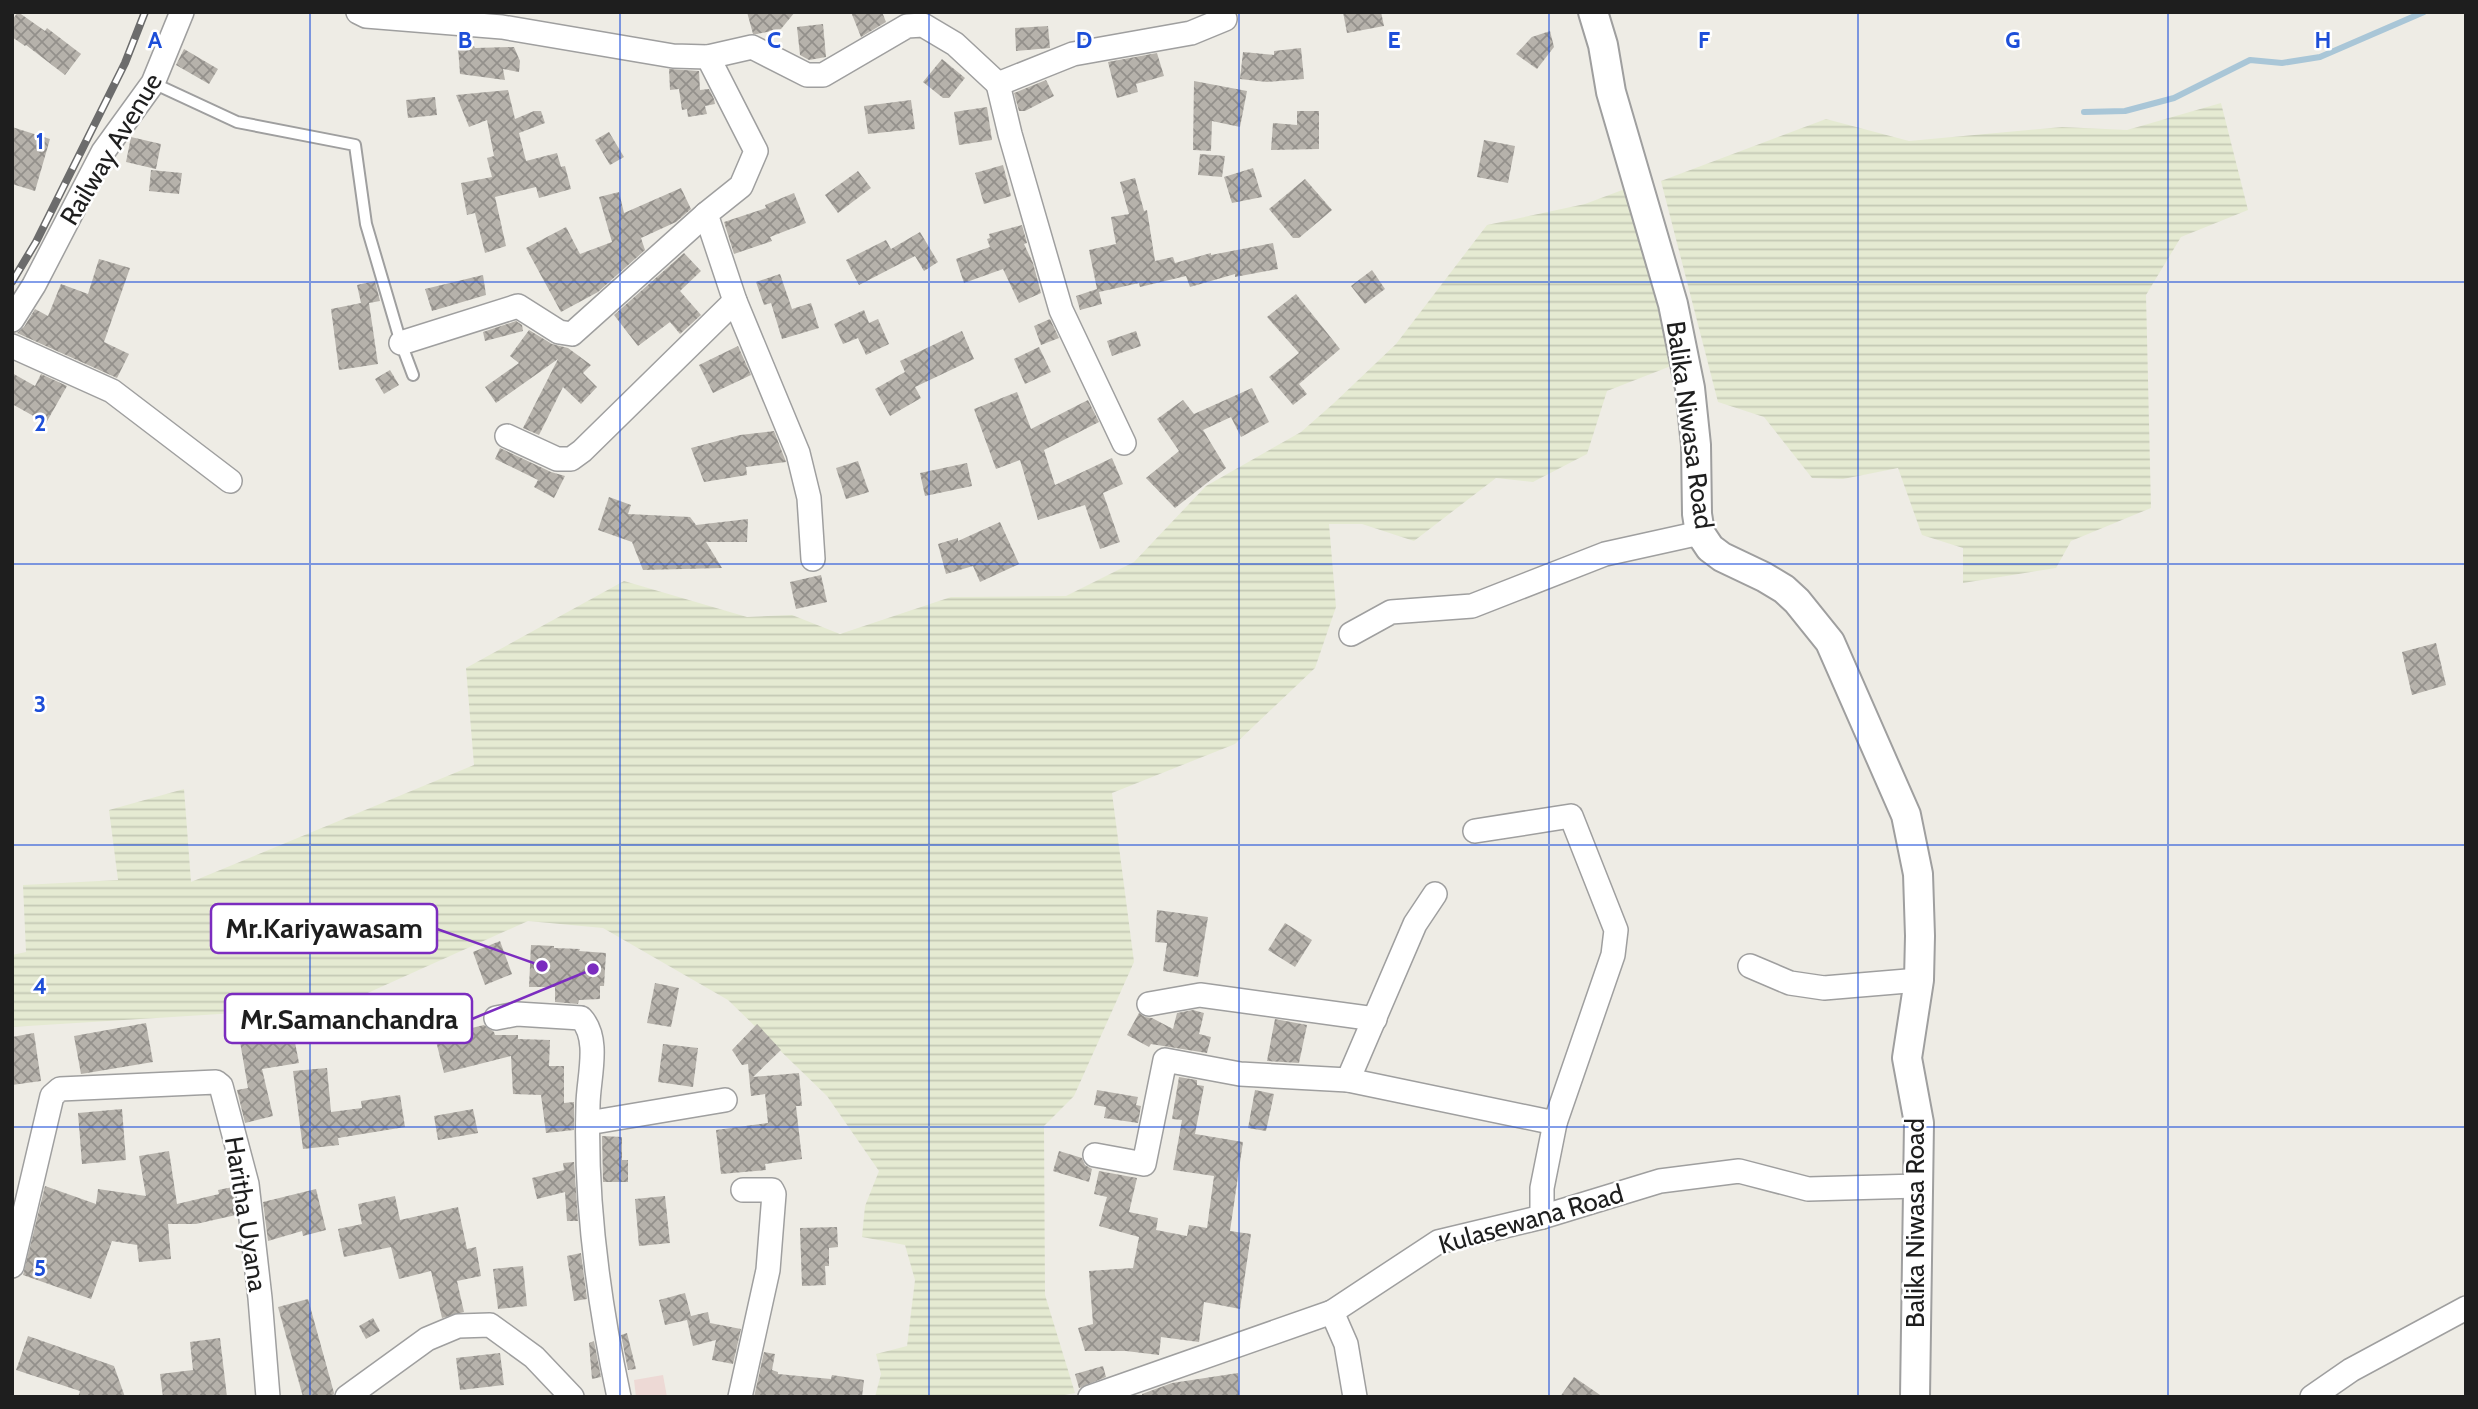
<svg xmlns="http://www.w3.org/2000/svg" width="2478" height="1409" viewBox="0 0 2478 1409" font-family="Cabin,sans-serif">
<defs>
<pattern id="farmland-rules" width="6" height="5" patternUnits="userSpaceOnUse" patternTransform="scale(1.75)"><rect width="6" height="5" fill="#e5ead2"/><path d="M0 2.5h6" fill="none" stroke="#c4c8b4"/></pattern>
<pattern id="building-cross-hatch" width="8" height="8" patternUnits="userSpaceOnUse" patternTransform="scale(1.75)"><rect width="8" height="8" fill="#b6b2ab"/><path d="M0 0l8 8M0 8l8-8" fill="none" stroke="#93908b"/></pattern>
</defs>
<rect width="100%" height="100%" fill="#eeece5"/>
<!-- commercial -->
<polygon fill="#edd9d5" points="663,1375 667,1397 636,1397 634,1380"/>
<!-- farmland -->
<g fill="url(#farmland-rules)">
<polygon points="2221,103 2248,210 2181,237 2146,295 2151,508 2071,541 2056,568 1963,583 1963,548 1922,535 1898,468 1843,479 1812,478 1764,417 1718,402 1661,181 1826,119 1909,141 2062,127 2127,130"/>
<polygon points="1625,189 1638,218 1671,366 1607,391 1587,454 1533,482 1496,478 1414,541 1362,524 1329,524 1336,607 1315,668 1235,744 1112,793 1134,962 1074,1096 1044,1126 1045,1295 1075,1393 1054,1397 875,1397 881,1374 876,1354 907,1346 915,1280 905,1245 862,1237 865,1206 879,1171 827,1096 728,1000 603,928 528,921 352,1000 300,1009 12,1027 12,955 26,952 23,885 118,880 109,810 184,789 191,882 474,765 466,668 624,581 747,617 792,615 840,634 951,597 1066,596 1134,562 1206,486 1301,432 1334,403 1396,344 1487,225 1585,204"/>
</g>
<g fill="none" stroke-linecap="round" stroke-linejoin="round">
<!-- stream -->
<polyline stroke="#a9c6d7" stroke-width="6" points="2084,112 2125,111 2174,98 2250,60 2282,63 2320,57 2424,12"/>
</g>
<!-- building -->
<g fill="url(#building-cross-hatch)">
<polygon points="18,12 45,31 47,28 81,54 65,75 26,45 25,46 12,37 12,20"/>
<polygon points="747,12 795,12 781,29 757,34 753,34"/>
<polygon points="851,12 882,12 886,22 861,37"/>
<polygon points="1343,12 1381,12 1384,26 1347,33"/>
<polygon points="823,24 826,57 809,60 800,55 797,27"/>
<polygon points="1048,26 1050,48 1016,51 1015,28"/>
<polygon points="1550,31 1554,47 1537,69 1516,54 1532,37"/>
<polygon points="474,46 475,48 514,47 520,61 519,72 503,69 505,80 460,74 458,47"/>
<polygon points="1301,48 1304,79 1267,82 1240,79 1243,52 1274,55 1274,51"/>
<polygon points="184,49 218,69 209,84 176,65"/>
<polygon points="1157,53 1164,76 1136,84 1138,92 1117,98 1108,62"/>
<polygon points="942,59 965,78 949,98 943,98 923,82"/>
<polygon points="669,69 699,71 700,90 709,89 714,99 715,104 705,106 707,114 688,117 687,109 682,110 679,89 670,90"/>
<polygon points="1046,80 1054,96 1025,111 1019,111 1014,93"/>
<polygon points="1194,81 1247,91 1240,127 1212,121 1211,151 1193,150"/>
<polygon points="508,90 515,119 534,111 541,111 545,123 519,133 526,161 557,153 561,167 565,166 571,189 539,198 536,187 495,197 506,246 485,253 475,213 467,215 461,183 492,177 487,158 494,156 487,120 469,127 456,95"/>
<polygon points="435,97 437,115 408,118 406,100"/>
<polygon points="911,100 915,129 868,134 864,106"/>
<polygon points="987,107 992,140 959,145 954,112"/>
<polygon points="1297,111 1319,111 1319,149 1271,150 1273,123 1297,125"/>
<polygon points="12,127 50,139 35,191 12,184"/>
<polygon points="609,132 624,157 610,165 595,140"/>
<polygon points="131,137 161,144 156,169 126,162"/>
<polygon points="1484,140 1515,146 1508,183 1477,177"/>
<polygon points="1200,154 1225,156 1222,177 1198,175"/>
<polygon points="1003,165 1011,196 984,204 975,173"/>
<polygon points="1253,168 1262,197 1232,203 1224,177"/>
<polygon points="151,170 182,173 179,194 149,191"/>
<polygon points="858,171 871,188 838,213 825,195"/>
<polygon points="1135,178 1144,211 1147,210 1155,261 1173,257 1175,263 1211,253 1211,255 1273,243 1278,269 1235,277 1235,274 1190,287 1186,276 1140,287 1139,283 1099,292 1102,304 1080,310 1076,296 1097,289 1089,250 1116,244 1111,217 1129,214 1120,182"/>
<polygon points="1305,179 1332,210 1299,238 1293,238 1269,209"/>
<polygon points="681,188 691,209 676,222 641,238 645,250 598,292 561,312 526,248 566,227 580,254 612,242 599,197 619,192 624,213"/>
<polygon points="794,193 806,223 770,237 772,241 734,254 724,222 766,208 765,205"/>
<polygon points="1022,225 1027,243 1024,244 1033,263 1041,293 1019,303 1003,269 964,283 956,259 990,247 987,239 990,238 989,234"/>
<polygon points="920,232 938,262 924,271 915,256 859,285 846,260 886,240 891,249"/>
<polygon points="684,253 701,271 680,291 701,315 680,334 670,322 638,346 614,315"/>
<polygon points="99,259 130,268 104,342 129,354 117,378 17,333 24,327 35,309 48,316 61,284 88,294"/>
<polygon points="1372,270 1385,289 1365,304 1351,286"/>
<polygon points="780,274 792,309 811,303 819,328 782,339 771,303 764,305 756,282"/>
<polygon points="483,275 486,295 432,311 425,289"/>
<polygon points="375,281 380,301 369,303 378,364 339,370 331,309 361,303 357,285"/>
<polygon points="1296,294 1340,349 1299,384 1307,394 1293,405 1269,377 1299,353 1267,317"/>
<polygon points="864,310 869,323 878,319 889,344 866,355 858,338 843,344 834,324"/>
<polygon points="1050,319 1059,338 1041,345 1034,326"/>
<polygon points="516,321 522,325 523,331 485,341 483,332"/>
<polygon points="529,330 552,344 568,348 591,365 583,373 597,387 581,404 563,387 539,435 523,428 558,359 496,403 485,387 519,363 510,356"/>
<polygon points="962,331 974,359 915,387 921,398 890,416 875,389 905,372 900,361"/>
<polygon points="1136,331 1141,346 1112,356 1107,341"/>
<polygon points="738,346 751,375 713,393 699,365"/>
<polygon points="1039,347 1051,372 1025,384 1014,359"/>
<polygon points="390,370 399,385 384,394 375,379"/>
<polygon points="12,373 35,386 41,374 67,386 46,423 12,404"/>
<polygon points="1252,388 1269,422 1241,437 1231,417 1203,430 1226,468 1175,508 1146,478 1179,451 1157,419 1183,400 1194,414"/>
<polygon points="1017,392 1031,429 1088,400 1099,422 1044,450 1055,485 1112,458 1123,484 1103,493 1120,542 1100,549 1085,505 1038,520 1020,460 996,469 974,409"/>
<polygon points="774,431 786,462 746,467 747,475 704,482 691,448 740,435"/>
<polygon points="500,448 551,472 565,476 554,498 534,487 538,480 495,459"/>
<polygon points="858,461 869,492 846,499 836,468"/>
<polygon points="967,463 972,486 925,496 920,473"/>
<polygon points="609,497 631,505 628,514 690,517 696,525 748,519 747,542 706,542 722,568 643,570 632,542 598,530"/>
<polygon points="1000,522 1019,564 980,582 973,566 946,574 938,544 958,538 958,541"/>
<polygon points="821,575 827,602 796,609 790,582"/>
<polygon points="2436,643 2446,685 2412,695 2402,652"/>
<polygon points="1157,910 1208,917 1198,977 1163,971 1167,943 1155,942"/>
<polygon points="1285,923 1312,940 1295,967 1268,950"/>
<polygon points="500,941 512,974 485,985 473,952"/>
<polygon points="531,945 554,946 554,948 580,949 579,951 606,953 604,986 600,986 600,999 579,1000 578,1004 555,1002 555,987 529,987"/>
<polygon points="655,983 679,988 671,1027 647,1023"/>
<polygon points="1193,1010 1204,1013 1199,1034 1211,1037 1207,1053 1151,1044 1149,1047 1127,1035 1139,1013 1145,1017 1152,1018 1173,1029 1177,1013"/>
<polygon points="1275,1019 1307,1025 1299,1063 1267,1061"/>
<polygon points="146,1023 153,1062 81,1074 74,1036"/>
<polygon points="757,1024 781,1050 753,1077 799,1073 802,1106 796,1106 802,1159 765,1164 766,1170 721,1174 716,1130 768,1123 765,1094 751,1096 748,1064 742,1065 732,1050"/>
<polygon points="484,1025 494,1032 495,1035 518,1035 518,1039 550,1040 549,1066 564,1066 564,1103 574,1102 574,1130 546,1133 541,1095 513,1094 511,1056 444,1073 435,1037"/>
<polygon points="292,1027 299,1063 262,1069 273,1116 245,1123 237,1090 248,1088 239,1036"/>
<polygon points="34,1033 41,1081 12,1085 12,1037"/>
<polygon points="663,1044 698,1048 693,1087 658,1082"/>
<polygon points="327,1068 331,1112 362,1108 361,1101 400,1095 405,1127 338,1138 339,1145 303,1149 293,1071"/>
<polygon points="1179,1077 1197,1080 1197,1085 1204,1086 1195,1134 1243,1142 1230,1231 1251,1234 1240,1309 1204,1302 1199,1342 1161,1337 1159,1355 1126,1351 1085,1351 1078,1328 1093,1324 1089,1271 1133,1268 1139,1237 1099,1226 1107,1197 1094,1194 1099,1171 1137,1178 1129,1212 1158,1218 1156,1230 1187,1236 1189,1225 1207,1228 1214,1176 1173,1170 1182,1120 1172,1119"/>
<polygon points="1097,1090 1138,1097 1136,1105 1141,1106 1138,1123 1104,1118 1106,1107 1094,1105"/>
<polygon points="1255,1090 1274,1094 1266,1131 1248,1128"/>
<polygon points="122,1109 126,1160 82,1164 78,1113"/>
<polygon points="473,1109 478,1133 438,1140 434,1116"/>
<polygon points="602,1136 622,1137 622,1160 628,1160 628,1182 603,1182"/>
<polygon points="169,1151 177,1204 219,1194 218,1190 233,1187 236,1215 196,1224 168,1224 171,1259 139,1262 137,1245 112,1241 91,1299 23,1275 45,1186 96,1204 98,1189 146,1196 139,1156"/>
<polygon points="1059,1151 1082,1158 1085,1165 1092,1169 1089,1182 1053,1171"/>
<polygon points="574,1162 578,1221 567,1221 565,1192 537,1199 532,1178 564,1170 563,1163"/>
<polygon points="316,1189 326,1230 303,1236 302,1231 268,1241 263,1202"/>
<polygon points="395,1196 400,1220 458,1207 467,1249 476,1247 481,1276 457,1281 464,1312 442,1318 431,1271 399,1279 391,1247 344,1257 338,1229 362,1224 358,1204"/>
<polygon points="665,1196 670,1243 639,1246 635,1199"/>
<polygon points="837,1227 838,1247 829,1248 829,1266 825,1266 826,1285 802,1286 800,1228"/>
<polygon points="581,1253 587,1299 574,1301 567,1256"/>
<polygon points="523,1266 527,1306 498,1309 493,1269"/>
<polygon points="685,1293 691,1316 708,1312 710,1323 741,1329 733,1364 712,1360 716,1340 693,1346 687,1320 665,1325 659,1300"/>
<polygon points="308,1299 334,1393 333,1397 303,1397 278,1307"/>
<polygon points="373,1318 380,1331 366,1339 359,1326"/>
<polygon points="627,1333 636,1369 628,1370 621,1335"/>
<polygon points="28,1336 114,1366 125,1397 78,1397 80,1391 16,1370"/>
<polygon points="220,1338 227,1397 163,1397 160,1374 193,1370 190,1342"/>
<polygon points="594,1341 601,1377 592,1379 589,1343"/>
<polygon points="764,1352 775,1354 772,1370 778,1372 778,1374 831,1379 832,1375 864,1380 862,1397 754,1397"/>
<polygon points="500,1353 504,1385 460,1390 456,1358"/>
<polygon points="1103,1366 1106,1377 1079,1388 1075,1374"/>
<polygon points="1238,1373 1239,1397 1142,1397 1142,1394 1172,1383"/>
<polygon points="1574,1377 1603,1397 1560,1397"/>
</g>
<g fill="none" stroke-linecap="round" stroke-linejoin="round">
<defs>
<polyline id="service" points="153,83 237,122 355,145 366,224 401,343 413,375"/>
<g id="minor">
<polyline points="358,12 366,16 502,27 673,56 708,57 752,47 807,75 823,75 907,26 923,25 955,44 998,84 1073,54 1191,33 1225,19"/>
<polyline points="708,57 756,151 741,186 706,214 735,301 798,453 809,498 813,559"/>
<polyline points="998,84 1010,134 1061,310 1124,443"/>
<polyline points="12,320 34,285 103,152 153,83 182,12"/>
<polyline points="401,343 518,306 559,332 572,334 706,214"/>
<polyline points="12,346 112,391 230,481"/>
<polyline points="507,436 557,459 571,459 582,451 735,301"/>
<polyline points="1351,634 1391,612 1472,606 1605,554 1700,533"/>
<polyline points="1475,831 1571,816 1616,930 1613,955 1555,1123 1542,1188 1542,1217"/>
<polyline points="1750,966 1790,983 1824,988 1919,980"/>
<polyline points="1149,1004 1200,995 1375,1019"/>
<path d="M496,1018L517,1014L581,1018C601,1039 588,1079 588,1105C585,1200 599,1304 619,1397"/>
<polyline points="1348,1080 1415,924 1435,894"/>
<polyline points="588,1123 725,1100"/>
<polyline points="1095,1155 1144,1164 1165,1060 1240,1074 1348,1080 1555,1123"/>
<polyline points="12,1266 52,1096 60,1089 216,1082 221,1086 247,1184 260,1298 268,1397"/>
<polyline points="1332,1312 1346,1344 1355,1397"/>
<polyline points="347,1397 427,1339 458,1326 490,1325 534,1357 572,1397"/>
<polyline points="740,1397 768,1270 774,1194 772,1190 743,1190"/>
<polyline points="1090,1397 1332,1312 1438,1242 1542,1217 1660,1181 1739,1171 1808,1189 1918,1186"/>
<polyline points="2312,1397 2351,1370 2466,1308"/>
</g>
<polyline id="tertiary" points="1593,12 1603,45 1611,92 1673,304 1690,388 1696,445 1697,514 1700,533 1710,548 1722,557 1764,577 1784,589 1797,601 1830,642 1906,815 1918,874 1920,936 1919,980 1907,1058 1919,1123 1915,1397"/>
</defs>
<!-- service casing -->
<use href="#service" stroke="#9f9f9f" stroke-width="14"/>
<!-- minor casing -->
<use href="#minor" stroke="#9f9f9f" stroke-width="26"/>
<!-- tertiary casing -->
<use href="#tertiary" stroke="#9f9f9f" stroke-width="32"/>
<!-- service -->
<use href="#service" stroke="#fff" stroke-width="10"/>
<!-- minor -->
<use href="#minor" stroke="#fff" stroke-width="23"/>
<!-- tertiary -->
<use href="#tertiary" stroke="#fff" stroke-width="28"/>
<defs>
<polyline id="rail" points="12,282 36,242 125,63 145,12"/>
</defs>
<!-- rail casing -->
<use href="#rail" stroke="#6c6c6c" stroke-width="8"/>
<!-- rail -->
<use href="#rail" stroke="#fff" stroke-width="5" stroke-dasharray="16" stroke-linecap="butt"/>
</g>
<!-- grid -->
<path fill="none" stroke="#1d4ed8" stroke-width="2" stroke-opacity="0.55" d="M310,12V1397M620,12V1397M929,12V1397M1239,12V1397M1549,12V1397M1858,12V1397M2168,12V1397M12,282H2466M12,564H2466M12,845H2466M12,1127H2466"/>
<g text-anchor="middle" stroke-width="5" stroke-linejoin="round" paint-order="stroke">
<!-- street labels -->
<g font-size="26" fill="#1e1e1e" stroke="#fff">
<text transform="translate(111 149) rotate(-59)" y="9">Railway Avenue</text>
<text transform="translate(1690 425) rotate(82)" y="9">Balika Niwasa Road</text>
<text transform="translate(246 1214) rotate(81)" y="9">Haritha Uyana</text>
<text transform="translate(1531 1219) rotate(-16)" y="9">Kulasewana Road</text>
<text transform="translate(1915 1223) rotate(-90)" y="9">Balika Niwasa Road</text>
</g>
</g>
<g font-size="23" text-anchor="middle" font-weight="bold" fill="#1d4ed8" stroke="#fff" stroke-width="5" stroke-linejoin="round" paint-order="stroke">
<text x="155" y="48">A</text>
<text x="465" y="48">B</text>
<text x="774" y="48">C</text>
<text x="1084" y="48">D</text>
<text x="1394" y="48">E</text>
<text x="1704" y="48">F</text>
<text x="2013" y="48">G</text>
<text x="2323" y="48">H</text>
<text x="40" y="149">1</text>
<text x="40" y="431">2</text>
<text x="40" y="712">3</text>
<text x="40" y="994">4</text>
<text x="40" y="1276">5</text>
</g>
<!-- callouts -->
<path fill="none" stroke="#7b2cbf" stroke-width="2.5" d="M542 966L437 929M593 969L472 1019"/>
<g fill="#7b2cbf" stroke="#fff" stroke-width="2.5">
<circle cx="542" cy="966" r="7"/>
<circle cx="593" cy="969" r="7"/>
</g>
<g fill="#fff" stroke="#7b2cbf" stroke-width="2.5">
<rect x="211" y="904" width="226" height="49" rx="7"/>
<rect x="225" y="994" width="247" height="49" rx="7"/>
</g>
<g font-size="28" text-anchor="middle" font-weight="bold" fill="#1e1e1e">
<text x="324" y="938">Mr.Kariyawasam</text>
<text x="349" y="1029">Mr.Samanchandra</text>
</g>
<!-- border -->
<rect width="2478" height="1409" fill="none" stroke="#1e1e1e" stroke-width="28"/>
</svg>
